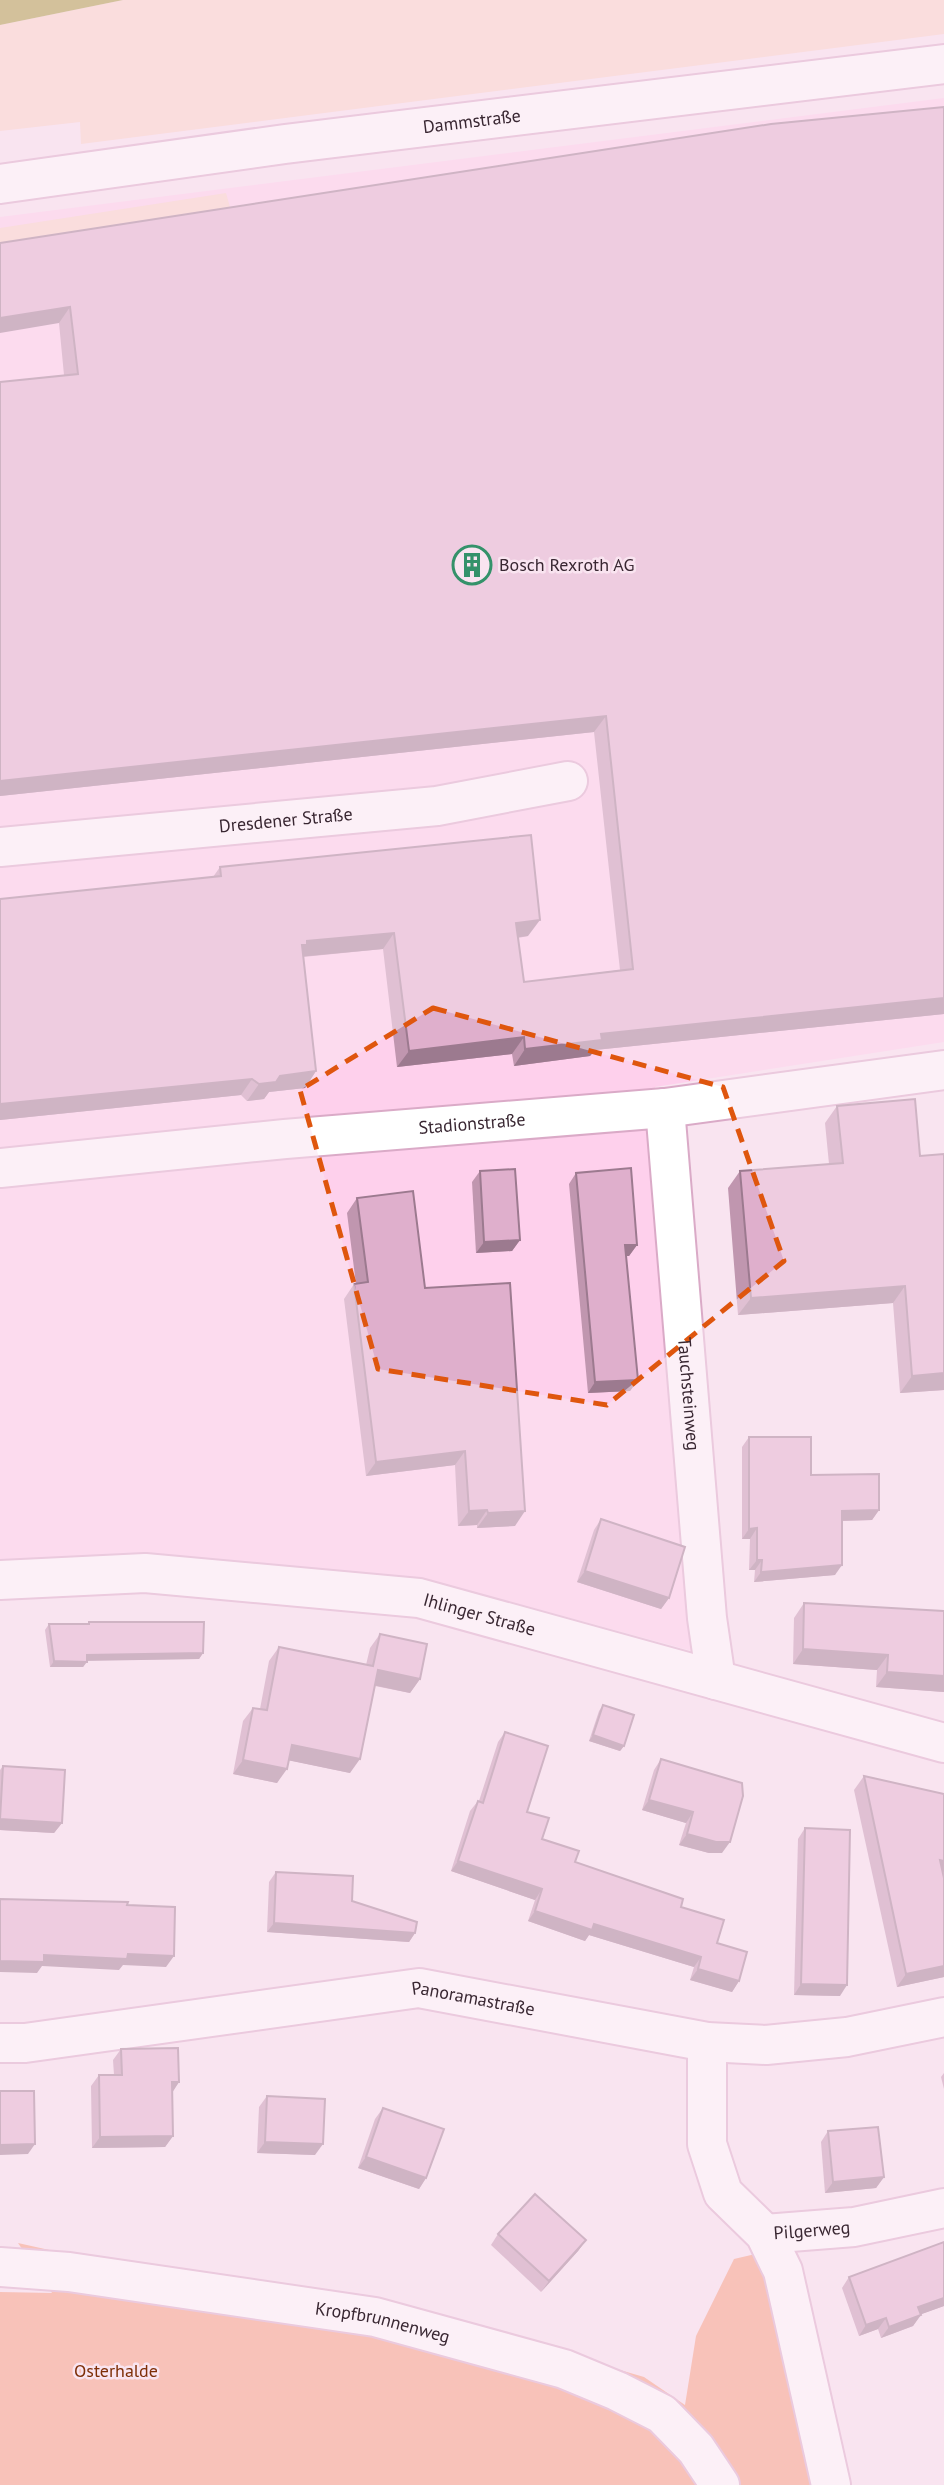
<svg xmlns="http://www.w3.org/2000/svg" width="944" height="2485" viewBox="0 0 944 2485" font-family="'PT Sans',sans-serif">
<rect width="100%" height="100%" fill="#f9e4f0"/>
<!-- built -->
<polygon fill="#fed0ec" points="944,98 944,1042 655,1087 696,1652 422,1578 142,1556 0,1561 0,217"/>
<!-- green -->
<g fill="#fad4c6">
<polygon points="123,0 944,0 944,34 81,144 80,122 0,131 0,25"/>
<polygon points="226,193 232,214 0,253 0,228"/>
</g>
<!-- forest -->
<polygon fill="#f59a77" points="18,2243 143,2271 435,2316 644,2377 685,2405 696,2336 734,2259 794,2245 847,2485 0,2485 0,2292 52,2293"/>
<!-- water -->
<polygon fill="#a59833" points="0,0 123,0 0,25"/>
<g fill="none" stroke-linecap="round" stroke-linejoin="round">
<defs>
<g id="minor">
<path id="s1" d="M0,847L437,806L568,781"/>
<path id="s2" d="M665,1108L707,1618L716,1680"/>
<path id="s3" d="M0,1168L285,1139L665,1108L944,1070"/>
<path id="s4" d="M0,1580L145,1573L419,1598L944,1743"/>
<polyline points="707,2042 707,2144 723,2193 765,2234 783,2271 831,2485"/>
<path id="s5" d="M0,2043H25L419,1988L707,2042L766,2045L847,2037L944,2017"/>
<path id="s6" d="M765,2234L854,2227L944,2208"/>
<path id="s7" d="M0,2267L69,2272L375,2317L564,2369L617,2391L662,2414L696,2449L720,2485"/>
</g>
<g id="major">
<path id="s8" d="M0,184L285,144L944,64"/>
</g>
</defs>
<!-- minor casing -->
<use href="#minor" stroke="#daaac7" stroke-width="42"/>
<!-- major casing -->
<use href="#major" stroke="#daaac7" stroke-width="42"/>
<!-- minor -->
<use href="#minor" stroke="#fff" stroke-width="38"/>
<!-- major -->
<use href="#major" stroke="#fff" stroke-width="38"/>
</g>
<!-- wall -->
<g fill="#c096af">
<polygon points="944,107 944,1014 595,1050 590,1056 514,1066 512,1054 397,1067 383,949 303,957 316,1071 305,1088 269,1092 264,1099 247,1101 241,1095 0,1120 0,899 213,877 220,867 528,936 518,938 524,982 620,970 594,732 0,796 0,382 64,375 59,323 0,243"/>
<polygon points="837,1106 920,1156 944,1390 900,1393 893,1303 738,1315 728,1188 740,1171 829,1164 825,1123"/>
<polygon points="480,1171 520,1240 512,1251 476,1253 472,1182"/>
<polygon points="576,1173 637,1245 629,1256 626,1256 638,1380 630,1391 588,1393 569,1184"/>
<polygon points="357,1198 425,1288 515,1526 477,1528 477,1525 458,1526 455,1465 366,1476 344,1299 354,1284 356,1284 347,1213"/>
<polygon points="749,1437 811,1475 879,1510 872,1520 842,1521 835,1575 754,1582 755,1570 749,1570 750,1539 742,1539 742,1447"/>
<polygon points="601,1519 669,1598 661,1609 577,1582 594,1530"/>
<polygon points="804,1603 944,1611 944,1692 876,1687 877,1670 793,1664 794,1618"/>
<polygon points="89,1622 203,1653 199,1659 87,1660 83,1667 50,1667 45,1630 49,1624 88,1624"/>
<polygon points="380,1634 420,1679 410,1693 375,1686 350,1773 288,1760 277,1783 233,1774 243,1721 253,1708 260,1709 269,1661 279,1647 366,1665 370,1648"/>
<polygon points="603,1705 624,1746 620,1751 589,1741 599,1711"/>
<polygon points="505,1732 527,1812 542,1839 575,1862 681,1907 717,1943 739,1981 732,1992 690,1980 694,1967 589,1935 585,1941 528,1921 535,1900 451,1871 470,1811 478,1801 479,1801 498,1742"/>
<polygon points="661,1759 722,1853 709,1853 679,1845 686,1823 642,1810 654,1770"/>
<polygon points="3,1766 62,1823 54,1833 0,1830 0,1770"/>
<polygon points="864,1776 944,1977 897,1987 854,1790"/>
<polygon points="805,1828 840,1996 794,1995 798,1839"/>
<polygon points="276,1872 352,1901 415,1933 409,1942 267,1932 269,1882"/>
<polygon points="121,2049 179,2082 172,2092 173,2136 165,2147 92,2148 91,2086 99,2075 114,2075 113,2060"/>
<polygon points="944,2073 944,2089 941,2077"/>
<polygon points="267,2096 315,2155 257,2153 259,2107"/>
<polygon points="383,2108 426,2178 419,2189 358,2168 375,2119"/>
<polygon points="828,2131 884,2177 876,2188 825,2193 821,2142"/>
<polygon points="498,2234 586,2240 578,2251 541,2292 491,2245"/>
<polygon points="849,2277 944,2306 921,2314 913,2326 881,2338 878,2329 859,2336 842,2288"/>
</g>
<!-- shaded-wall -->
<g fill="#9c7a8f">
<polygon points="70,307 59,323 0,333 0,318"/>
<polygon points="606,716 594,732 0,796 0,781"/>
<polygon points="540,920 528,936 505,939 516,923"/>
<polygon points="394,933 383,949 298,957 302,945 307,941"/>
<polygon points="944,998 944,1014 595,1050 590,1056 514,1066 525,1049 601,1034"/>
<polygon points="524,1037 512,1054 397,1067 409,1051"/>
<polygon points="316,1071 305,1088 269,1092 264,1099 247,1101 259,1084 280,1076"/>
<polygon points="252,1079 241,1095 0,1120 0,1104"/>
<polygon points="520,1240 512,1251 476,1253 484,1242"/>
<polygon points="625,1245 637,1245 629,1256 618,1256"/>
<polygon points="905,1286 893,1303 738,1315 751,1298"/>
<polygon points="944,1373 944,1390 900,1393 912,1376"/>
<polygon points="638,1380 630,1391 588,1393 595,1382"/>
<polygon points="465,1451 455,1465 366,1476 376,1462"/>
<polygon points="487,1510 477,1525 458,1526 469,1511"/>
<polygon points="879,1510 872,1520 835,1521 842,1511"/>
<polygon points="525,1511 515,1526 477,1528 488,1513"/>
<polygon points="757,1528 750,1539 742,1539 749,1529"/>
<polygon points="757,1560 762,1560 755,1570 749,1570"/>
<polygon points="842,1565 835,1575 754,1582 761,1572"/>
<polygon points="585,1571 669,1598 661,1609 577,1582"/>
<polygon points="803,1649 888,1655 877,1670 793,1664"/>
<polygon points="203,1653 199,1659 83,1661 87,1655"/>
<polygon points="54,1661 87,1662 83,1667 50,1667"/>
<polygon points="378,1670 420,1679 410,1693 368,1684"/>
<polygon points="887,1672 944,1676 944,1692 876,1687"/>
<polygon points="593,1735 624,1746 620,1751 589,1741"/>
<polygon points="292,1745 360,1759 350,1773 282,1759"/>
<polygon points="243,1760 287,1769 277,1783 233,1774"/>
<polygon points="649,1800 693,1812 686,1823 642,1810"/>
<polygon points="0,1819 62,1823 54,1833 0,1830"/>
<polygon points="687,1834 730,1842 722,1853 709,1853 679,1845"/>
<polygon points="940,1860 944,1861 944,1876"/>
<polygon points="458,1861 542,1889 535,1900 451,1871"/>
<polygon points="535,1911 594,1924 701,1957 694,1967 589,1935 585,1941 528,1921"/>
<polygon points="274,1923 415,1933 409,1942 267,1932"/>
<polygon points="128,1954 174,1956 166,1967 123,1965 119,1970 42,1966 37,1973 0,1972 0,1961 44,1955"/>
<polygon points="944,1966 944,1977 897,1987 906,1974"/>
<polygon points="698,1969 739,1981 732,1992 690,1980"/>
<polygon points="801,1984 847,1985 840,1996 794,1995"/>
<polygon points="172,2082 179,2082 172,2093"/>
<polygon points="173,2136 165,2147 92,2148 100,2137"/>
<polygon points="265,2142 323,2144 315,2155 257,2153"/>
<polygon points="35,2144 28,2154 0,2155 0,2145"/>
<polygon points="366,2157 426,2178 419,2189 358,2168"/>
<polygon points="884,2177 876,2188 825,2193 833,2182"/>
<polygon points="586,2240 578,2251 541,2292 549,2281"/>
<polygon points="944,2298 944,2306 911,2318 918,2307"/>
<polygon points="921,2315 913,2326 881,2338 889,2327"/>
<polygon points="886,2318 878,2329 859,2336 866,2325"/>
</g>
<!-- building -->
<g fill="#dfafcc" stroke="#9c7a8f" stroke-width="2">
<polygon points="944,107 944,998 601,1034 602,1040 525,1049 524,1037 409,1051 394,933 307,941 307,945 302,945 316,1071 280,1076 276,1082 259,1084 252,1079 0,1104 0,899 221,876 220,867 531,835 540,920 516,923 524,982 633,969 606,716 0,781 0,382 78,374 70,307 0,318 0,243 771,124"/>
<polygon points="915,1099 920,1156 944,1154 944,1373 912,1376 905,1286 751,1298 740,1171 843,1163 837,1106"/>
<polygon points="631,1168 637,1245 625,1245 638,1380 595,1382 576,1173"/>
<polygon points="515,1169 520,1240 484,1242 480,1171"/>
<polygon points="413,1191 425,1288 510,1283 525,1511 488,1513 487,1510 469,1511 465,1451 376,1462 354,1284 368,1282 357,1198"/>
<polygon points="749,1437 811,1437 811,1475 879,1474 879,1510 842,1511 842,1565 761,1572 762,1560 757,1560 757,1528 749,1529"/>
<polygon points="601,1519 685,1547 669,1598 585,1571"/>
<polygon points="804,1603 944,1611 944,1676 887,1672 888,1655 803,1649"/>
<polygon points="89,1622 204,1622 203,1653 87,1655 87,1662 54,1661 49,1624 89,1624"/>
<polygon points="380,1634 427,1644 420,1679 378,1670 360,1759 292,1745 287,1769 243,1760 253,1708 267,1710 279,1647 373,1666"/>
<polygon points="603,1705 634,1715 624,1746 593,1735"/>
<polygon points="505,1732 548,1746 527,1812 549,1818 542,1839 579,1851 575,1862 683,1899 681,1907 724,1920 717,1943 747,1952 739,1981 698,1969 701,1957 594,1924 592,1930 535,1911 542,1889 458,1861 478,1801 483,1803"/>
<polygon points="661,1759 742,1783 743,1796 730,1842 716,1842 687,1834 693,1812 649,1800"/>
<polygon points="3,1766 65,1770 62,1823 0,1819"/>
<polygon points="864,1776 944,1794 944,1861 940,1860 944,1878 944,1966 906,1974"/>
<polygon points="805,1828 850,1830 847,1985 801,1984"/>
<polygon points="276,1872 353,1876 352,1901 417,1922 415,1933 274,1923"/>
<polygon points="0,1899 128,1902 127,1905 175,1907 174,1956 128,1954 127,1959 44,1955 44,1962 0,1961"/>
<polygon points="178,2048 179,2082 172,2082 173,2136 100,2137 99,2075 122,2075 121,2049"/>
<polygon points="0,2091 34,2091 35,2144 0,2145"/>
<polygon points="267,2096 325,2099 323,2144 265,2142"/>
<polygon points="383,2108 444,2129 426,2178 366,2157"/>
<polygon points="878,2127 884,2177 833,2182 828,2131"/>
<polygon points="535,2194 586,2240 549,2281 498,2234"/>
<polygon points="944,2242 944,2298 918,2307 921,2315 889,2327 886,2318 866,2325 849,2277"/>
</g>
<!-- marked area -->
<path d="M0 0H944V2485H0ZM433,1008L723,1087L784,1261L607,1405L378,1369L300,1090Z" fill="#f9e4f0" fill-opacity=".55" fill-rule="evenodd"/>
<path fill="none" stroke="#df560e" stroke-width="5" stroke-dasharray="14 9" stroke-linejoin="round" d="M433,1008L723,1087L784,1261L607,1405L378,1369L300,1090Z"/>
<!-- icons -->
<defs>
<symbol id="building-ring" viewBox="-11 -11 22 22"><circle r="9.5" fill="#f9e4f0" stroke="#34926a" stroke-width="1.5"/><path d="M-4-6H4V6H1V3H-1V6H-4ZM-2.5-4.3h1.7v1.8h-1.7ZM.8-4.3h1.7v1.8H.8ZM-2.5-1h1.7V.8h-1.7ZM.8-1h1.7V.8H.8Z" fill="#34926a"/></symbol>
</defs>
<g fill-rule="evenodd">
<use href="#building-ring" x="450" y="543" width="44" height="44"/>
</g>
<g text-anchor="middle" stroke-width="5" stroke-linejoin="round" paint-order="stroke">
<!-- street labels -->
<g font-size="18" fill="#392732" stroke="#f9e4f0">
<text dy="6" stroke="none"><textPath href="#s8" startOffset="476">Dammstraße</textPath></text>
<text dy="6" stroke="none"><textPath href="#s1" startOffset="287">Dresdener Straße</textPath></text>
<text dy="6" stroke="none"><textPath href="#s3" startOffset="474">Stadionstraße</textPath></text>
<text dy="6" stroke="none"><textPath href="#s2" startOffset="287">Tauchsteinweg</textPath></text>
<text dy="6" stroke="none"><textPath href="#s4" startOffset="483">Ihlinger Straße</textPath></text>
<text dy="6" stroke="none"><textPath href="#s5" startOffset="478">Panoramastraße</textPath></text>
<text dy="6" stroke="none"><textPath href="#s6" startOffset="47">Pilgerweg</textPath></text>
<text dy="6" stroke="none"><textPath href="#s7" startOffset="387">Kropfbrunnenweg</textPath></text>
</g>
<!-- poi labels -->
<g font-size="18" fill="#392732" stroke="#f9e4f0" text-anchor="start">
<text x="499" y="571">Bosch Rexroth AG</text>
</g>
<!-- park labels -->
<g font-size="18" fill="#7e2e07" stroke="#f9e4f0">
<text x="116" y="2377">Osterhalde</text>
</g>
</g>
</svg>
